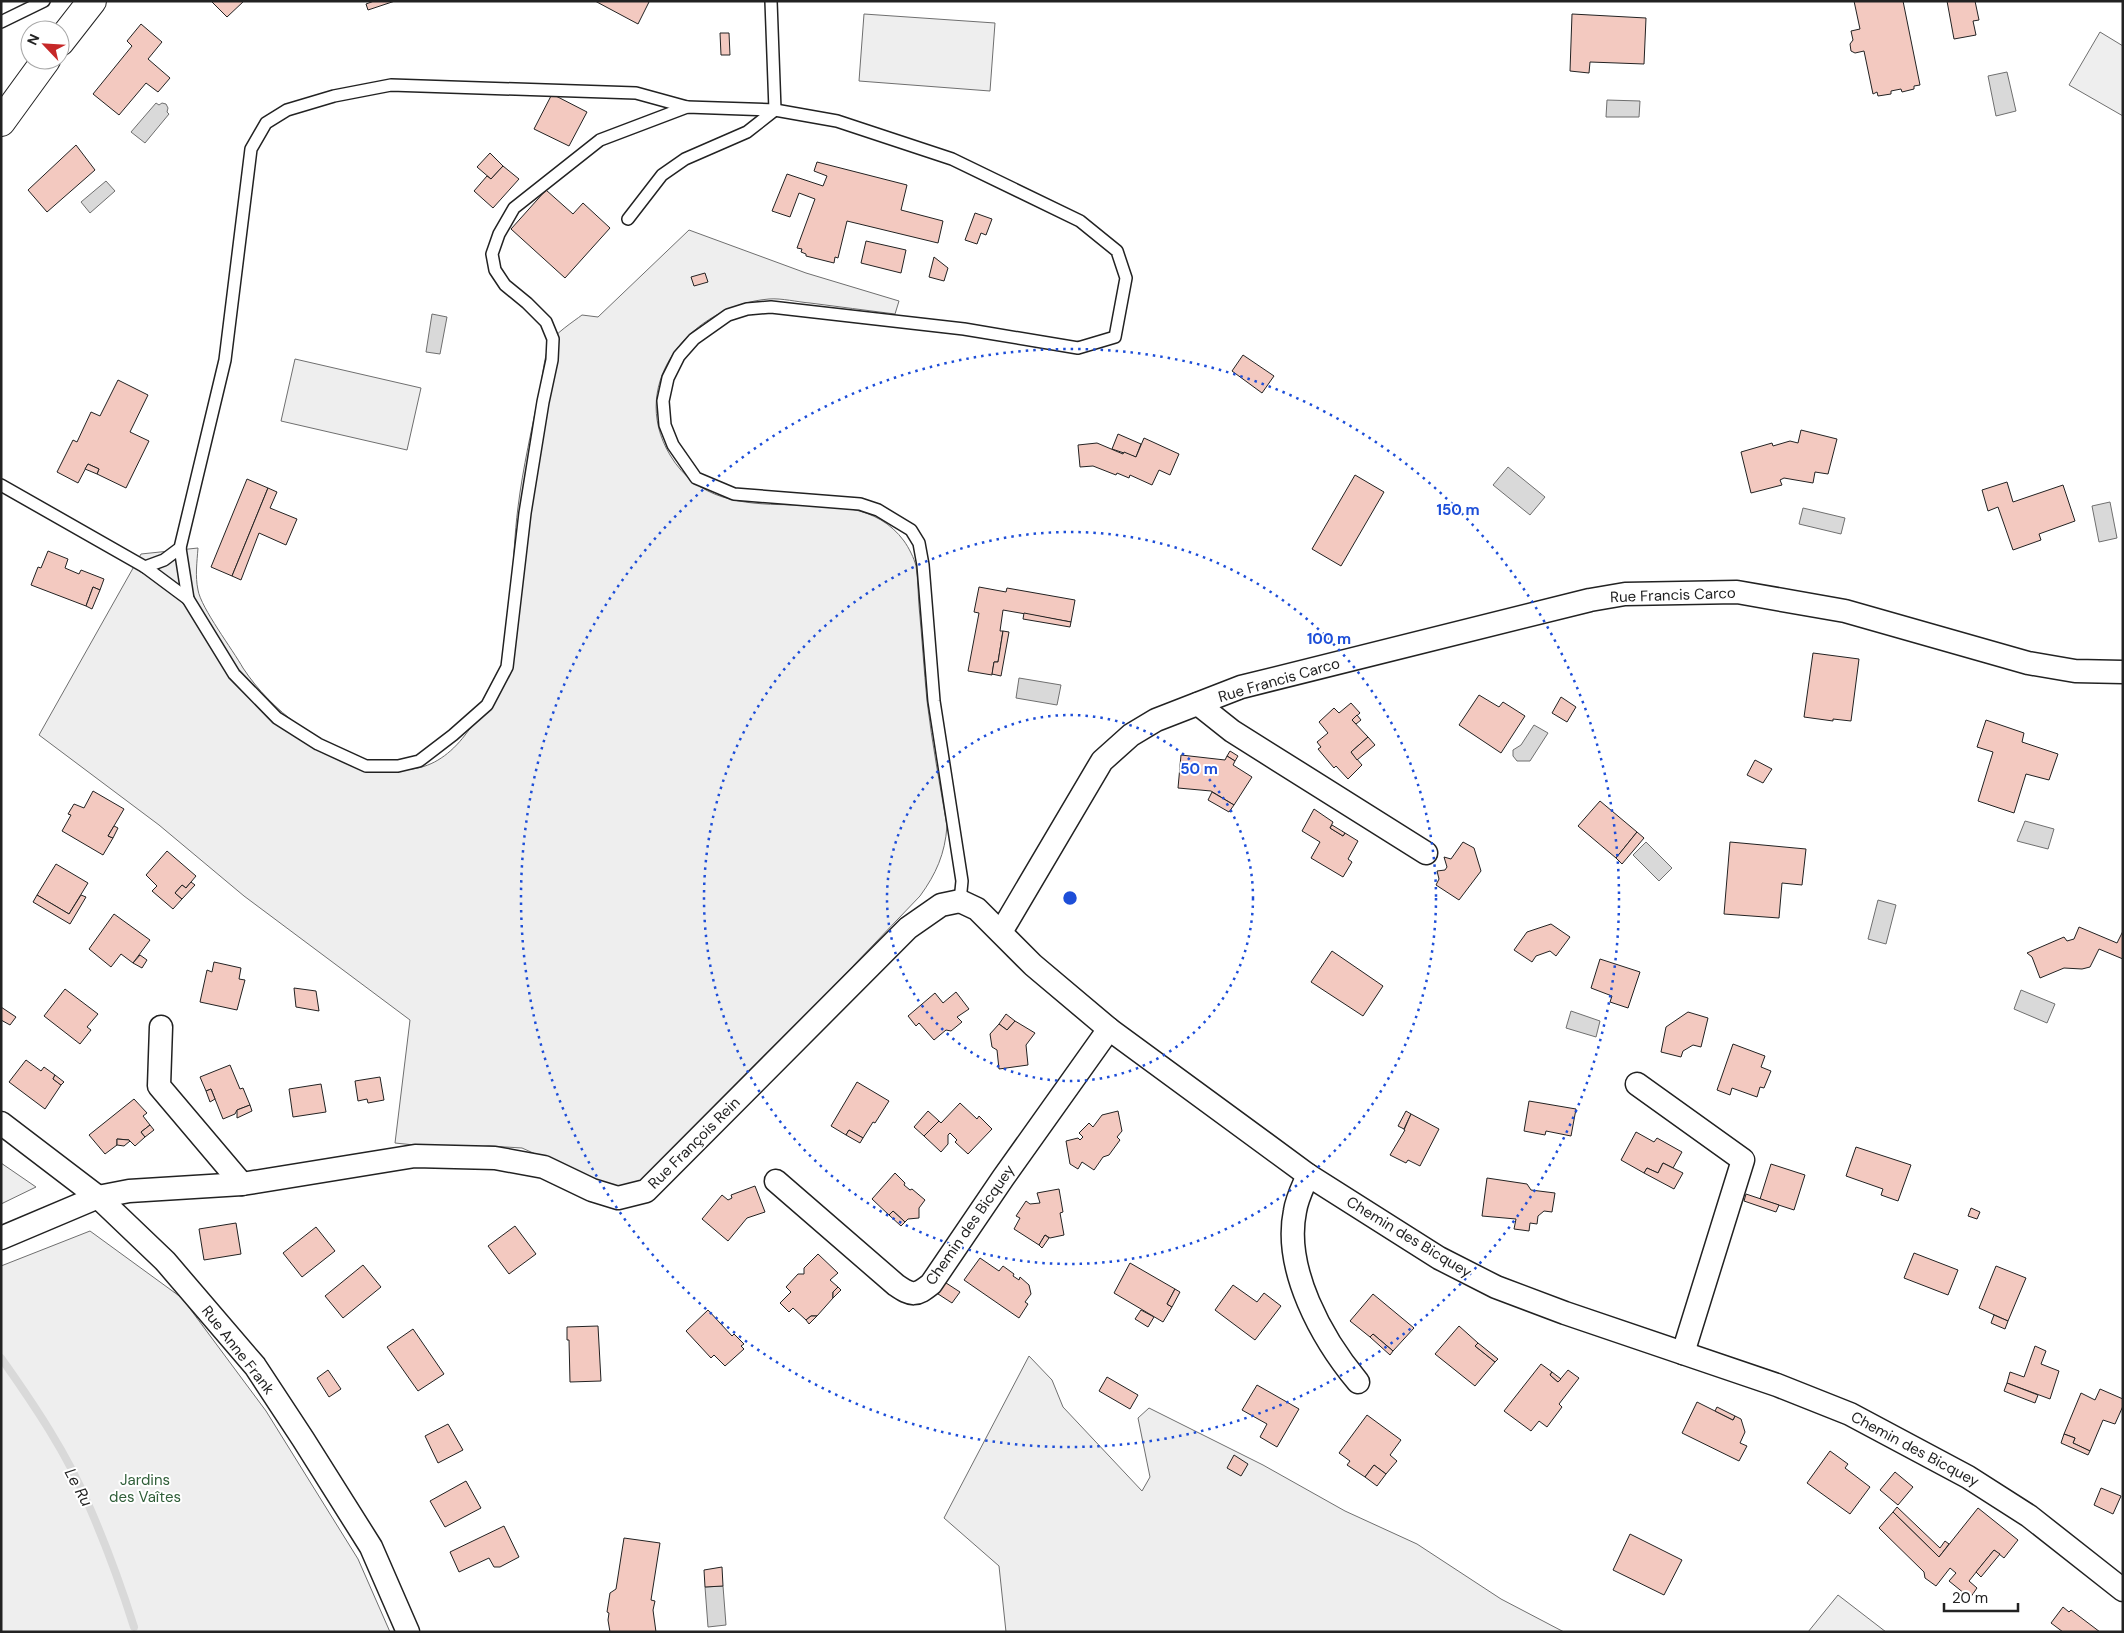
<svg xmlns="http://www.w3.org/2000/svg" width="2124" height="1633" viewBox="0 0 2124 1633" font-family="'DM Sans',sans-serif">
<rect width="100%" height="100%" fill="#fff"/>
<!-- green -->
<g fill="#eee" stroke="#6f6f6f">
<polygon points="864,14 995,23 990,91 859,81"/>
<polygon points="2100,32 2123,46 2123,116 2069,85"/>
<path d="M689,230L806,273L899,301L895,314C867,310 838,307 810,303C797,302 782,298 769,299C694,305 626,381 670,455C725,547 850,467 904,541C909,548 914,558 916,566C918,579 918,593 919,606C922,638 924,670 927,701C932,743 940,785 947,826C945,854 936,874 920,896L632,1197L522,1148L489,1146L452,1149L395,1143L410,1020L244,896L159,825L39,735L141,554L198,548C197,562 195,576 198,590C201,608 233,650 243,668C272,712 319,744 367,762C422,783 454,758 481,711C488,699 497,685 500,672C514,618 511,562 518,507C523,467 532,428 540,389C543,375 544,356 550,343C553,335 574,321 582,315L598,317Z"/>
<polygon points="295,359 421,388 407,450 281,421"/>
<polygon points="1,1163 36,1187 1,1204"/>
<polygon points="90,1231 182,1298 266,1411 358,1559 390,1632 1,1632 1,1266"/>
<polygon points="1029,1356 1052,1380 1063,1407 1142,1491 1150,1477 1138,1418 1149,1408 1263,1465 1345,1511 1417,1544 1501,1599 1564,1632 1006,1632 999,1566 944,1518"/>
<polygon points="1838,1595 1886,1632 1808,1632"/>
</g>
<!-- water -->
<g fill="#d9d9d9" stroke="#6f6f6f">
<polygon points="2007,72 2016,111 1996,116 1988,76"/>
<polygon points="1607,100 1640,101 1639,117 1606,117"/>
<polygon points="156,103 159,105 162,103 166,104 168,108 167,112 169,114 145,143 131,132"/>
<polygon points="106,181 115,191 90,213 81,202"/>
<polygon points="432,314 447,317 440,354 426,352"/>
<polygon points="1508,467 1545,497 1530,515 1493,485"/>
<polygon points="2110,502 2117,538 2099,542 2092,506"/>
<polygon points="1803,508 1845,518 1841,534 1799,524"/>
<polygon points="1019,678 1061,685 1057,705 1016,698"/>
<polygon points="1534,725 1548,733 1530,761 1517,761 1513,756 1513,750 1521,745"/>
<polygon points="2025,821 2054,829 2048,849 2017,841"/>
<polygon points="1646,842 1672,868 1659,881 1633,855"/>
<polygon points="1878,900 1896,905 1886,944 1868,939"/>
<polygon points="2021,990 2055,1004 2047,1023 2014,1009"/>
<polygon points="1571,1011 1600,1021 1596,1037 1566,1028"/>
<polygon points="723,1586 726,1625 708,1627 705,1587"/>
</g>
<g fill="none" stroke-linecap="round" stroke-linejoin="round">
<!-- stream -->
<path stroke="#d9d9d9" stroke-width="8" d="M1,1358C33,1403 68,1455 89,1506C106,1545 121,1586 134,1627"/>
</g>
<!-- building -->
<g fill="#f3c9c0" stroke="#222">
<polygon points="211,1 244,1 227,17"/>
<polygon points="374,1 395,1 368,10 366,4"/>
<polygon points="595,1 647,1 649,2 638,24"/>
<polygon points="1854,1 1903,1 1920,85 1914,86 1914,89 1902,92 1901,89 1891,91 1891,94 1878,96 1877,92 1873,94 1864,51 1855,53 1851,51 1850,44 1853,40 1851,31 1860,29"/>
<polygon points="1947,1 1975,1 1979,20 1973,21 1976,35 1954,39"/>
<polygon points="1572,14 1646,18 1644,64 1590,62 1589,73 1570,71"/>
<polygon points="141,24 162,42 148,59 170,78 158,92 146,83 119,115 93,94 132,46 127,41"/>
<polygon points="720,33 729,33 730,55 721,55"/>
<polygon points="552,94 587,112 569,146 534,129"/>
<polygon points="76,145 95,170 47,212 28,190"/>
<polygon points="490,153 503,166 491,179 477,167"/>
<polygon points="817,162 907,185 901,210 943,221 938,243 847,221 838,258 835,257 834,263 806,256 806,254 801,252 802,249 797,248 815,199 799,193 790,217 772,211 787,174 823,186 827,176 814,171"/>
<polygon points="503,166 519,179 493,208 474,191 487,176 491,179"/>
<polygon points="546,190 573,214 583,203 610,228 565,278 511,229"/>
<polygon points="975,213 992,219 986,235 981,233 977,244 965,240"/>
<polygon points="866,241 906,250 901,273 861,263"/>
<polygon points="934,257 948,268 944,281 929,277"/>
<polygon points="705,273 708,282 694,286 691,277"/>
<polygon points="1243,355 1274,376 1262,393 1232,371"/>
<polygon points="118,380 148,395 130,432 149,441 126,488 97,474 99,469 88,464 78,483 57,472 73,440 77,442 91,412 100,416"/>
<polygon points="1801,430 1837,439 1828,474 1815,472 1813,483 1784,478 1780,480 1782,485 1751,493 1741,452 1772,443 1773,446 1790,441 1798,443"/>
<polygon points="1118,434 1141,444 1136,457 1112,449"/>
<polygon points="1144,438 1179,454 1170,475 1159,470 1152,485 1130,475 1129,478 1117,473 1116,475 1093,466 1080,467 1078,445 1097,443 1123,454 1124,452 1136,457"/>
<polygon points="88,464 99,469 97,474 85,469"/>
<polygon points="1355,475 1384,492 1341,566 1312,549"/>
<polygon points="247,479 268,488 232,576 211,567"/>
<polygon points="2007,482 2013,502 2063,485 2075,521 2039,534 2041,540 2013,550 1998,507 1988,511 1982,490"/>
<polygon points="268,488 277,492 270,508 297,519 286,545 259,533 241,580 232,576"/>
<polygon points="48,551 68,559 65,568 79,574 81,570 104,579 100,590 93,587 86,606 31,585 38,567 41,568"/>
<polygon points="93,587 100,590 92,609 86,606"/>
<polygon points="979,587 1006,592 1007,588 1075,600 1071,622 1003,610 1000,631 1003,631 998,662 994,662 992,675 968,671 979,613 974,612"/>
<polygon points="1024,613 1071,622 1070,627 1023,619"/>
<polygon points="1003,631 1009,632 1001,676 992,674 994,662 998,662"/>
<polygon points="1813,653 1859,659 1851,721 1833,719 1833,721 1804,717"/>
<polygon points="1479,695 1499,707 1503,702 1525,716 1501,753 1459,725"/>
<polygon points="1561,697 1576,707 1567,722 1552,713"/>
<polygon points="1351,703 1360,713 1352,720 1368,737 1351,752 1362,765 1348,779 1336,766 1334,768 1318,749 1321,747 1317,742 1328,733 1319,722 1334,708 1339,713"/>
<polygon points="1357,715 1361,720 1356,724 1352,720"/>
<polygon points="1986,720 2024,733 2022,742 2058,754 2049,780 2026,774 2014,813 1978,801 1993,752 1977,747"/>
<polygon points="1368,737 1375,745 1357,760 1351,752"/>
<polygon points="1230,751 1238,756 1235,761 1227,756"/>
<polygon points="1181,755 1225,760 1227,756 1235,761 1233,765 1252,777 1234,805 1211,791 1178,788"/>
<polygon points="1755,760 1772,769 1763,783 1747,775"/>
<polygon points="93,791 124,809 108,836 113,838 103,855 62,831 71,815 68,814 74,804 84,808"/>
<polygon points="1212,792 1234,805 1229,812 1208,800"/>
<polygon points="1600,801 1637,832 1616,858 1578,826"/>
<polygon points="1314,809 1333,822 1330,828 1343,836 1345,833 1358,841 1348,859 1352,862 1343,877 1311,858 1320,842 1302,831"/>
<polygon points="1332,825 1345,833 1343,836 1330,828"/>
<polygon points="114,826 118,828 113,838 108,836"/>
<polygon points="1637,832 1644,838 1622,864 1616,858"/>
<polygon points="1463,842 1474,848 1481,871 1459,900 1436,885 1439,879 1437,871 1445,870 1447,867 1444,857 1451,859"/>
<polygon points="1730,842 1806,849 1802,885 1782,883 1779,918 1724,914"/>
<polygon points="167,851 196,876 186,888 182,885 175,893 182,899 173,909 152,891 157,886 146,875"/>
<polygon points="56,864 88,883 69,914 37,895"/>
<polygon points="191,882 195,885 182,899 175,893 182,885 186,888"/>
<polygon points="37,895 69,914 81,895 86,897 70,924 33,902"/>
<polygon points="114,914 150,940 133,963 121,954 111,967 89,949"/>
<polygon points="1551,924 1570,937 1556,956 1550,951 1536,956 1532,962 1514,950 1527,932"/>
<polygon points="2079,927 2117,943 2123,931 2123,959 2099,949 2090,967 2082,969 2064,968 2040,978 2032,957 2027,953 2064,937 2067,941 2074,939"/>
<polygon points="1332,951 1383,986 1363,1016 1311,982"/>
<polygon points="140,955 147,960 142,968 133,963"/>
<polygon points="1600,959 1640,972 1628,1008 1610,1002 1612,996 1591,988"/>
<polygon points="214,962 241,968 239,979 245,980 237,1010 200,1002 207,970 212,972"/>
<polygon points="294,988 316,991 319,1011 296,1007"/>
<polygon points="65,989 98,1014 87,1027 91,1030 80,1044 44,1016"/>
<polygon points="956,992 969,1009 957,1017 962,1022 951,1031 946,1030 934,1040 919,1023 916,1026 908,1016 935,993 943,1003"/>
<polygon points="1,1007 16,1017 10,1025 1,1020"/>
<polygon points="1688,1012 1708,1018 1701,1047 1693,1045 1683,1051 1681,1057 1661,1052 1666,1027"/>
<polygon points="1006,1014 1015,1021 1007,1030 999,1024"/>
<polygon points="1015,1021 1035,1033 1026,1045 1028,1065 999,1069 997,1050 992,1047 990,1034 999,1024 1007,1030"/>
<polygon points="1733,1044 1765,1056 1761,1067 1771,1071 1764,1088 1760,1087 1757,1097 1732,1088 1730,1095 1717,1090"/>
<polygon points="26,1060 41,1071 44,1067 55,1075 53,1079 61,1085 45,1109 9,1082"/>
<polygon points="230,1065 240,1089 243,1088 250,1105 237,1110 235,1114 223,1119 211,1089 206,1091 200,1077"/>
<polygon points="55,1075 64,1082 61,1085 53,1079"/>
<polygon points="380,1077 384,1100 368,1103 367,1099 358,1101 355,1081"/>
<polygon points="857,1082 889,1101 875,1123 873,1122 863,1138 849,1130 846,1135 831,1126"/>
<polygon points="321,1084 326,1112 293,1117 289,1089"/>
<polygon points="211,1089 215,1099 210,1102 206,1091"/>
<polygon points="134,1099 147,1113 143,1116 150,1125 141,1132 145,1137 135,1146 129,1140 117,1139 117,1145 105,1154 89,1135"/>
<polygon points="1529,1101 1576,1109 1571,1136 1546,1131 1545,1135 1524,1131"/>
<polygon points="960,1103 977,1119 979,1116 992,1129 968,1154 955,1142 957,1140 950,1133 948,1135 948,1144 941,1152 924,1136 939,1121 941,1123"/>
<polygon points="250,1105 252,1111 237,1118 237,1110"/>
<polygon points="928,1111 939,1121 924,1136 914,1127"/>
<polygon points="1118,1111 1122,1131 1117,1137 1120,1140 1109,1155 1103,1157 1094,1170 1082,1162 1078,1169 1070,1164 1066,1141 1078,1138 1080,1140 1083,1137 1079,1133 1089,1123 1093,1127 1102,1115"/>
<polygon points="1406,1111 1411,1114 1404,1129 1398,1126"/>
<polygon points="1411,1114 1439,1129 1420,1166 1408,1160 1406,1163 1390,1155 1405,1130 1404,1130"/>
<polygon points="150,1125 154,1130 145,1137 141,1132"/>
<polygon points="849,1130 863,1138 860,1143 846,1135"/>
<polygon points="1636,1132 1654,1142 1657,1138 1682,1152 1673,1168 1663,1163 1658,1173 1647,1168 1644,1173 1621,1160"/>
<polygon points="117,1139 129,1140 130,1141 124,1146 117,1145"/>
<polygon points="1856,1147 1911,1165 1898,1201 1881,1195 1883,1189 1846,1176"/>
<polygon points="1663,1163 1683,1173 1674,1189 1644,1173 1647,1168 1658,1173"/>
<polygon points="1771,1164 1805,1175 1794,1210 1760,1199"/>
<polygon points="895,1173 905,1183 904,1185 910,1190 912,1189 925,1200 919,1208 919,1218 908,1219 905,1222 893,1211 889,1215 872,1199"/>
<polygon points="1487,1178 1527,1184 1531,1190 1555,1193 1552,1212 1544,1211 1538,1216 1537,1224 1530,1223 1529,1231 1514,1229 1516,1219 1482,1216"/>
<polygon points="755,1186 765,1212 747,1218 728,1241 702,1219 722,1195 728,1200 732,1198 731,1195"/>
<polygon points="1059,1189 1063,1212 1060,1213 1064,1235 1050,1238 1045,1235 1039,1245 1014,1229 1020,1218 1016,1216 1026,1201 1030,1204 1040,1203 1037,1193"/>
<polygon points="1746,1194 1779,1205 1776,1212 1744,1201"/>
<polygon points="1971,1208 1980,1212 1977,1219 1968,1216"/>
<polygon points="893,1211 905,1222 901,1226 889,1215"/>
<polygon points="236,1223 241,1254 204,1260 199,1229"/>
<polygon points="515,1226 536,1254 509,1274 488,1246"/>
<polygon points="316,1227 335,1251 302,1277 283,1253"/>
<polygon points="1045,1235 1049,1238 1042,1248 1039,1245"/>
<polygon points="1914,1253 1958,1270 1948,1295 1904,1278"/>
<polygon points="818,1254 838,1273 830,1280 838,1287 833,1292 833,1298 817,1316 811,1316 806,1320 793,1308 789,1312 780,1303 791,1292 786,1287 798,1274 804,1274 804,1268"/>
<polygon points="980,1258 999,1271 1003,1266 1014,1274 1013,1276 1019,1280 1020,1277 1029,1285 1031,1294 1025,1302 1028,1304 1019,1318 964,1280"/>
<polygon points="1130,1263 1175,1289 1167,1304 1172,1307 1163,1322 1114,1293"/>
<polygon points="363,1265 381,1287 343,1318 325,1296"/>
<polygon points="1996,1266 2026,1278 2008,1321 1979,1308"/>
<polygon points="943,1281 960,1292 952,1303 935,1292"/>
<polygon points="1233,1285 1257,1302 1264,1293 1281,1306 1255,1340 1215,1310"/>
<polygon points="838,1287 841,1290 833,1298 833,1292"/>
<polygon points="1175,1289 1180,1292 1172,1307 1167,1304"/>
<polygon points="1373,1294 1414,1328 1393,1351 1373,1334 1370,1337 1350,1321"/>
<polygon points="708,1310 732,1336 734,1334 744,1344 741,1346 744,1349 725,1366 714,1355 711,1358 686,1331"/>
<polygon points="1141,1310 1154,1317 1148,1327 1135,1319"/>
<polygon points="1994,1315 2008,1321 2005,1329 1991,1323"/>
<polygon points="811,1316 817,1316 809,1324 806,1320"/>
<polygon points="598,1326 601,1381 570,1382 569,1340 567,1340 567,1327"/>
<polygon points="1459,1326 1478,1343 1475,1346 1495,1362 1475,1386 1435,1354"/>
<polygon points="413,1329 444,1374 418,1391 387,1347"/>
<polygon points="1373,1334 1393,1351 1390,1355 1370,1337"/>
<polygon points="1478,1343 1498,1359 1495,1362 1475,1346"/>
<polygon points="2035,1346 2046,1351 2041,1364 2059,1371 2050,1399 2007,1383 2010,1372 2024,1377"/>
<polygon points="1541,1364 1552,1372 1550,1375 1558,1382 1568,1370 1579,1378 1559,1404 1562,1407 1547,1427 1539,1421 1531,1431 1504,1411"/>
<polygon points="328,1370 341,1389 329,1397 317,1378"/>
<polygon points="1552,1372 1561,1379 1558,1382 1550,1375"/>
<polygon points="1107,1377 1138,1395 1130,1409 1099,1391"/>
<polygon points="2007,1383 2038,1395 2035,1403 2004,1391"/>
<polygon points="1257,1385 1299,1409 1277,1447 1260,1437 1267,1424 1242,1410"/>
<polygon points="2100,1389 2123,1399 2123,1406 2115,1424 2103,1420 2090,1451 2073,1443 2075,1438 2064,1434 2081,1393 2095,1400"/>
<polygon points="1697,1402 1733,1420 1735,1416 1741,1419 1745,1432 1740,1443 1747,1446 1739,1461 1682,1433"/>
<polygon points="1717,1407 1735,1416 1733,1420 1715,1411"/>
<polygon points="1367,1415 1401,1440 1390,1455 1397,1461 1386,1474 1374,1465 1365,1477 1347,1465 1350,1461 1339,1453"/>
<polygon points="448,1424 463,1450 438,1463 425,1436"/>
<polygon points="2064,1434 2075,1438 2073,1443 2090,1451 2088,1455 2061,1443"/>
<polygon points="1830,1451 1848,1464 1845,1468 1870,1487 1850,1514 1807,1483"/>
<polygon points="1234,1455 1248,1464 1241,1476 1227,1468"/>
<polygon points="1374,1465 1386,1474 1377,1486 1365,1477"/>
<polygon points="1895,1472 1913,1487 1898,1505 1880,1490"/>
<polygon points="466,1481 481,1508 445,1527 430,1501"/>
<polygon points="2101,1488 2121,1496 2113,1514 2094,1505"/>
<polygon points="1897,1507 1940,1548 1945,1541 1949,1544 1939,1557 1893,1512"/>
<polygon points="1978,1508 2018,1540 2004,1558 1994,1550 1969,1581 1977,1588 1970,1598 1949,1581 1956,1573 1950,1568 1936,1586 1925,1578 1924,1572 1879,1528 1893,1512 1939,1557"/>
<polygon points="504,1526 519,1557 500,1567 494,1567 489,1558 459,1572 450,1552"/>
<polygon points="1630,1534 1682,1560 1664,1595 1613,1570"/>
<polygon points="624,1538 660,1543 651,1600 655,1601 653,1610 656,1632 610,1632 608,1620 609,1613 607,1612 610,1593 616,1589"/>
<polygon points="1994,1550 2000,1554 1981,1577 1976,1572"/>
<polygon points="722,1567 723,1586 705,1587 704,1570"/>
<polygon points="2063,1607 2069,1612 2071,1610 2100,1632 2063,1632 2051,1623"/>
</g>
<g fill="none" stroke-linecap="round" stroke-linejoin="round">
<defs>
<g id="lane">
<polyline points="1,22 44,1"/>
<polyline points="628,219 662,175 685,159 747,132 775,110 771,1"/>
<polyline points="1,485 145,567 164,560 180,548 225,360 251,149 266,123 287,110 334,96 391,85 636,93 687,107"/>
<polyline points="180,548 188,599 234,674 277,718 318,744 366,766 398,766 419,761 453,735 487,705 507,667 525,513 543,402 552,360 553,339 546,322 527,303 505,285 495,270 492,254 499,234 514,208 600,140 687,107 775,110 837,121 952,159 1080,221 1117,251 1126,278 1115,337 1078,348 964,329 771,307 747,309 728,315 694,339 679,356 668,378 663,401 665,425 673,445 696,478 734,494 860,504 878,510 911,530 919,543 923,565 934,701 962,881 960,901"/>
<polyline points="145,567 188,599"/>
</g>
<g id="street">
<polyline points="1198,704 1232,731 1426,853"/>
<polyline points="1001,932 1102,761 1131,735 1156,720 1241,687 1590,600 1625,594 1737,592 1845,611 2028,663 2075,671 2123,672"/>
<polyline points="161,1027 159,1086 242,1184"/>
<polyline points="1637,1084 1743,1160 1683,1353"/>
<polyline points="1,1123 98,1197 165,1261 255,1366 303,1439 371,1547 408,1632"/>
<path d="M1308,1175C1303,1187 1297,1198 1295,1211C1283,1269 1322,1339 1358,1382"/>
<path d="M776,1181L896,1285C912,1296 916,1296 931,1284L1003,1178L1109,1029"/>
<polyline points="1,1238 98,1197 129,1191 242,1184 415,1156 495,1158 544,1167 592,1190 618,1198 646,1191 908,928 941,905 960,901 977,909 1033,965 1109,1029 1308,1175 1439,1258 1496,1287 1565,1313 1777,1385 1850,1414 1968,1477 2029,1516 2123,1590"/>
</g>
<g id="secondary">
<polyline points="60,42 92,1"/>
<polyline points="1,122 46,60"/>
</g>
</defs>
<!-- lane casing -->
<use href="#lane" stroke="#222" stroke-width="14"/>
<!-- street casing -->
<use href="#street" stroke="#222" stroke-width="25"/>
<!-- secondary casing -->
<use href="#secondary" stroke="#222" stroke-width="30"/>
<!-- lane -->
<use href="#lane" stroke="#fff" stroke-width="11"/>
<!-- street -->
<use href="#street" stroke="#fff" stroke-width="22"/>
<!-- secondary -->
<use href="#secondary" stroke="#fff" stroke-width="28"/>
</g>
<!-- distance rings -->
<g fill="none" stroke="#1d4ed8" stroke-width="2.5" stroke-dasharray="2.5 5">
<circle cx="1070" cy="898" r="183"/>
<circle cx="1070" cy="898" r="366"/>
<circle cx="1070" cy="898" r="549"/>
</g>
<g text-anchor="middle" stroke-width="4" stroke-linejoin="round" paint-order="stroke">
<!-- street labels -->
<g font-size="15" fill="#222" stroke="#fff">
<text transform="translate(1673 595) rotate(-2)" y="5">Rue Francis Carco</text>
<text transform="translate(1279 680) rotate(-16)" y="5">Rue Francis Carco</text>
<text transform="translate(694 1143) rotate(-45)" y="5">Rue François Rein</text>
<text transform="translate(970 1225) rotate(-55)" y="5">Chemin des Bicquey</text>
<text transform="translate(1409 1237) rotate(31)" y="5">Chemin des Bicquey</text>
<text transform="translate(238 1350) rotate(52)" y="5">Rue Anne Frank</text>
<text transform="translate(1915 1449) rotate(28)" y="5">Chemin des Bicquey</text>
</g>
<!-- park labels -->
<g font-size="15" fill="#2f5e38" stroke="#fff">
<text x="145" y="1485">Jardins<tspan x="145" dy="17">des Vaîtes</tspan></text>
</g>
<!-- water labels -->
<g font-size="16" font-style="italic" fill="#222" stroke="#fff">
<text transform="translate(79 1487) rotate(62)" y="6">Le Ru</text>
</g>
</g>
<circle cx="1070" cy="898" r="8" fill="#1d4ed8" stroke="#fff" stroke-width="2.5"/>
<g font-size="15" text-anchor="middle" font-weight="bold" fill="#1d4ed8" stroke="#fff" stroke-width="4" stroke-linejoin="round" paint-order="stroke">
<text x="1458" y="515">150 m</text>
<text x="1329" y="644">100 m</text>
<text x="1199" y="774">50 m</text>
</g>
<!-- border -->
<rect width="2124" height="1633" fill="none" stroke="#222222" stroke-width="5"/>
<!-- north arrow -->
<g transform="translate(45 45) rotate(295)"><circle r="24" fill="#ffffff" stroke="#a7a7a7"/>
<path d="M0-4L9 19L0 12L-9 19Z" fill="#c62828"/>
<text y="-8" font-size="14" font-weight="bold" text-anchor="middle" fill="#222222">N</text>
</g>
<!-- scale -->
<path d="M1944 1603v8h74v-8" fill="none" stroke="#222222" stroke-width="2.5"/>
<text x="1952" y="1603" font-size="15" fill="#222222" stroke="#ffffff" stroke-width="4" paint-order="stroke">20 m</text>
</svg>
